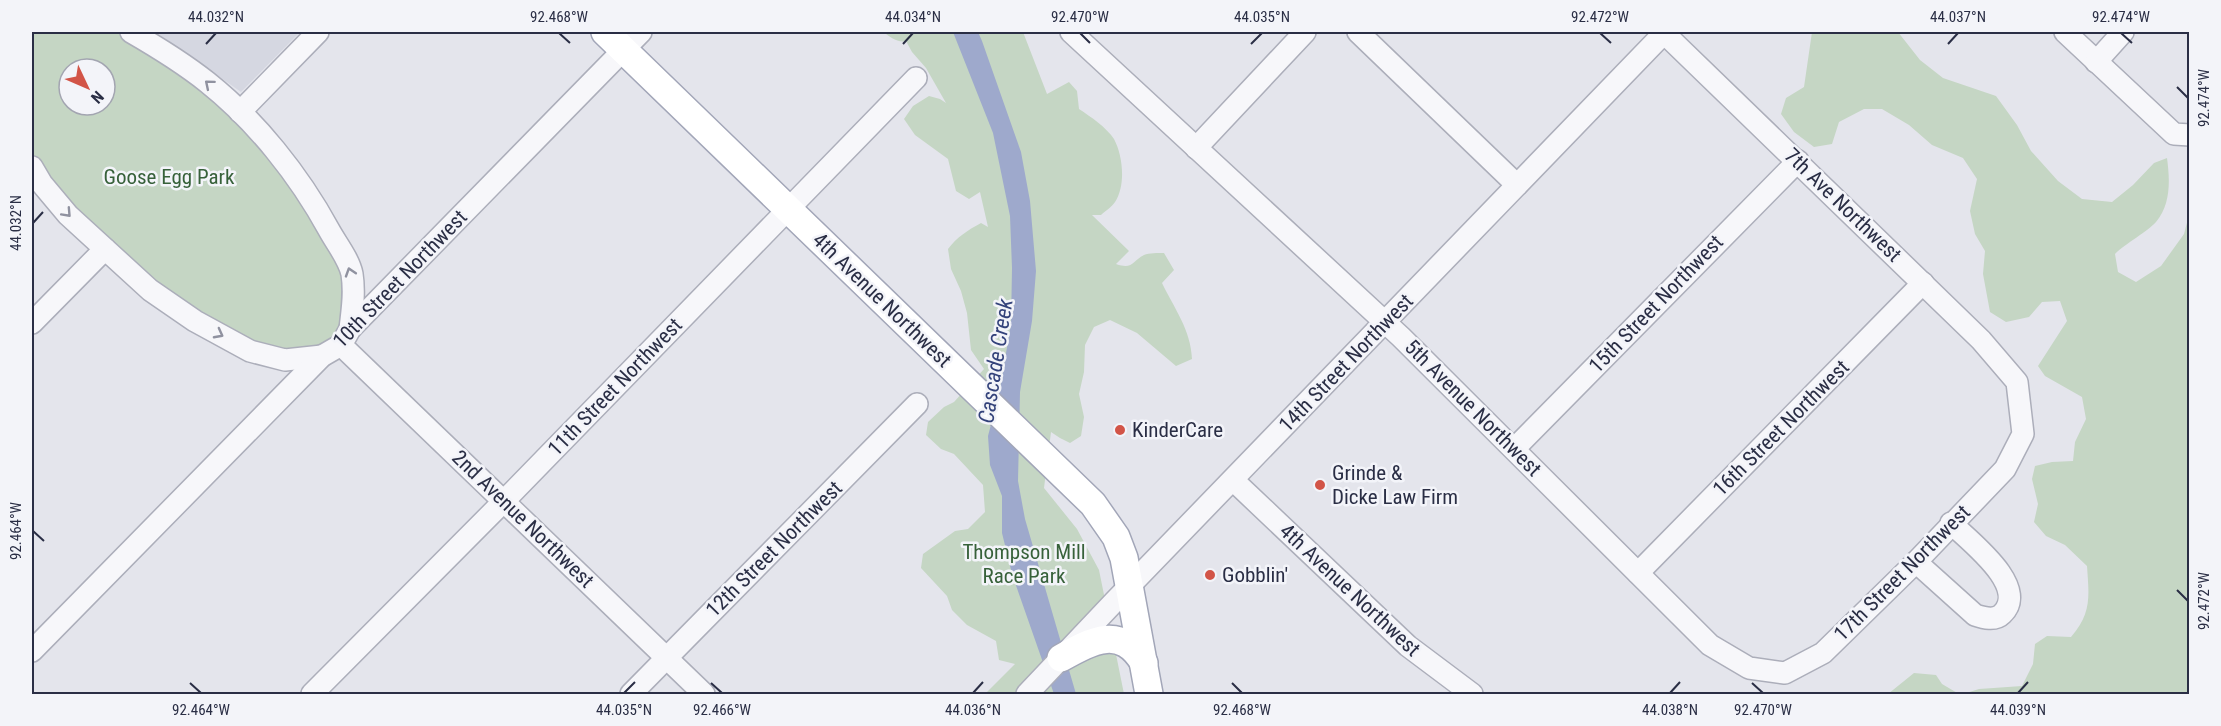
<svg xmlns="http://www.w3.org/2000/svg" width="2221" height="726" viewBox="0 0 2221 726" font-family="'Roboto Condensed',sans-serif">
<rect width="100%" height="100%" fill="#e4e5ec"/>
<!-- built -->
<polygon fill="#d5d7e1" points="156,32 300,32 241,92"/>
<!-- green -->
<g fill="#c5d6c4" fill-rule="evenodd">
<path d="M32,32H131L240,112L339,247L350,329L322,356L250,351L67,227L52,213L39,194L32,167ZM69,69H105V105H69Z"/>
<path d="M884,32H1023L1047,94L1069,82L1077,91L1079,109C1091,117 1106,127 1114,139C1123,156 1126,185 1115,202C1112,207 1105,211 1101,215H1092L1129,251L1116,264C1133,270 1132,261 1144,255C1149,253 1158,253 1164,253L1174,270L1162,283C1174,308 1191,330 1192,359L1176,366L1137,333L1110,320L1094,327L1085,345L1084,372L1079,394L1084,417L1081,436L1070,443L1060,438L1051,432L1044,488L1077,529L1099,570L1124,694H985L1015,664L999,660L996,641L967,625L952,610L947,596L921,568L923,554L955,531L968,529L985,512L983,485L954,454L941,449L926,435L928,422L944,407L954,402L984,369L971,350L967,313L961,291L951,269L948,249C957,237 968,230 981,223L988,227L980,192L969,199L956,191L948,159L915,135L904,119L913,106L929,96L940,99L946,103L926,68L912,52L906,41C898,43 889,37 884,32Z"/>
<path d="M1812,32H1898L1920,60L1943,78L1996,96L2017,125L2031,151L2058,181L2082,199L2112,202L2133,185L2154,163L2167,158C2170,180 2171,204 2156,222C2148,231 2125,244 2115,254L2118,272L2136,282L2161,266L2184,234L2189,215V694H1963L1979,689L2022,686L2033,664L2035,644L2047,636L2071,637C2092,613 2089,596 2087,566L2065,545L2046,536L2034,522L2038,504L2032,479L2035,466L2052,462L2073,461L2075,442L2086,419L2082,397L2045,376L2038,366L2067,321L2060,301L2042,302L2029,317L2006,322L1990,312L1983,274L1985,251L1975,234L1970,211L1977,179L1963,158L1932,145L1909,125L1882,109H1864L1839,122L1832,144L1814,147L1794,132L1781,114L1786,98L1804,87Z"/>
<polygon points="1914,673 1936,675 1942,684 1959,694 1888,694"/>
</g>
<!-- water -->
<polygon fill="#9ea9cc" points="953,32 978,32 982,41 1021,152 1030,201 1036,271 1032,321 1020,392 1018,481 1025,519 1076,694 1054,694 1012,574 1002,533 1002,496 990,465 988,436 999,394 1011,324 1012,268 1010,216 993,133"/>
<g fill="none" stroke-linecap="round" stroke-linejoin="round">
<defs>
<g id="minor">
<path d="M131,32C157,47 183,63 207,82C256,121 299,175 329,230C336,243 349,259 352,274C355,293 352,311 350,329"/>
<polyline points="1071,32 1401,337 1710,645 1749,668 1785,673 1823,653 1916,562 2005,469 2023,434 2017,382 1981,340 1663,32"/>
<polyline points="1358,32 1517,185"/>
<polyline points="2065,32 2174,134 2190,135"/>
<polyline points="2096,62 2123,32"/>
<polyline points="240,112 318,32"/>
<polyline points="1196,148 1305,32"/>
<polyline points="32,167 42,184 68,215 150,290 195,321 250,351 285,360 322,356"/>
<polyline points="32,323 105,249"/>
<polyline points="341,345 704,694"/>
<polyline points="1515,448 1798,161"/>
<polyline points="1233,480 1408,646 1472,694"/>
<path d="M1916,562L1975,615C1984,618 1995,621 2002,614C2031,587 1968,540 1951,523"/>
<polyline points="1638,573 1923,283"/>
<polyline points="32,651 322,356 341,345 350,329 641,32"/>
<polyline points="312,694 504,501 916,78"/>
<polyline points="631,694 917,404"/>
<polyline points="1027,694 1114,602 1665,32"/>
</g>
<g id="major">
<polyline points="605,32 1093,504 1116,537 1124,558 1149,694"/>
<path d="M1061,658C1093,640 1121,625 1144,663"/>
</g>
</defs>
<!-- minor casing -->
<use href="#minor" stroke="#acaeba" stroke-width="24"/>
<!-- major casing -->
<use href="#major" stroke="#a2a6b8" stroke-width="30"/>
<!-- minor -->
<use href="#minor" stroke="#f7f7fa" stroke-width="21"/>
<!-- major -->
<use href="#major" stroke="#fff" stroke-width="27"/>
</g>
<!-- one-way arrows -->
<defs><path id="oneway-chevron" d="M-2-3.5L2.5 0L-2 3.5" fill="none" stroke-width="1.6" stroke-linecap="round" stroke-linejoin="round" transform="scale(1.5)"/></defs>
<g stroke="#9092a0">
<use href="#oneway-chevron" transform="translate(209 84) rotate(-140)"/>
<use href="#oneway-chevron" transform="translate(67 213) rotate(47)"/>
<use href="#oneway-chevron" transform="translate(350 272) rotate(-108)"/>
<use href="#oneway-chevron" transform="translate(219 334) rotate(28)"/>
</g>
<!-- ticks -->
<path fill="none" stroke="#2a2e45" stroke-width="2" d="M559,33L570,43M1080,33L1090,43M1600,33L1611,43M2121,33L2132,43M206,44L216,33M903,44L913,33M1251,44L1262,33M1948,44L1958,33M2177,87L2188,98M33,223L43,212M33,531L44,541M2177,590L2188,601M190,683L201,693M711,683L722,693M1232,683L1242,693M1752,683L1763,693M624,693L635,682M973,693L983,682M1670,693L1680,682M2018,693L2028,682"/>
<!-- markers -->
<g fill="#d25447" stroke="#f3f4f9" stroke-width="2">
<circle cx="1120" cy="430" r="6"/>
<circle cx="1320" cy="485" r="6"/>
<circle cx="1210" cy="575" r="6"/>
</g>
<g text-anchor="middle" stroke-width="5" stroke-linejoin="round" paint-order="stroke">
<!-- park labels -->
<g font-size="21" fill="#37613a" stroke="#f3f4f9">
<text x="169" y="184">Goose Egg Park</text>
<text x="1024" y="559">Thompson Mill<tspan x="1024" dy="24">Race Park</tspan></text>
</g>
<!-- street labels -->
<g font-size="21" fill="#2a2e45" stroke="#f3f4f9">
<text transform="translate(1843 205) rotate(44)" y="7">7th Ave Northwest</text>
<text transform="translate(400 279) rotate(-46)" y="7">10th Street Northwest</text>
<text transform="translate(882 300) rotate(44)" y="7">4th Avenue Northwest</text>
<text transform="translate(1656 304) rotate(-46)" y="7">15th Street Northwest</text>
<text transform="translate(1346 363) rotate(-46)" y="7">14th Street Northwest</text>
<text transform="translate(615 387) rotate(-46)" y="7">11th Street Northwest</text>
<text transform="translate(1473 408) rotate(45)" y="7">5th Avenue Northwest</text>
<text transform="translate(1781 428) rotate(-45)" y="7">16th Street Northwest</text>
<text transform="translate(523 519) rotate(44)" y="7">2nd Avenue Northwest</text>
<text transform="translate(774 549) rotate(-45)" y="7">12th Street Northwest</text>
<text transform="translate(1902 573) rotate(-45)" y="7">17th Street Northwest</text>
<text transform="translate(1350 590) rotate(43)" y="7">4th Avenue Northwest</text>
</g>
<!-- poi labels -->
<g font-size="21" fill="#2a2e45" stroke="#f3f4f9" text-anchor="start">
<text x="1132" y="437">KinderCare</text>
<text x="1332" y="480">Grinde &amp;<tspan x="1332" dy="24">Dicke Law Firm</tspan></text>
<text x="1222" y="582">Gobblin'</text>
</g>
<!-- water labels -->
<g font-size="22" font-style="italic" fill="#33427a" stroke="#f3f4f9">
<text transform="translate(995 361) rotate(-81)" y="8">Cascade Creek</text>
</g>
</g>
<!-- border -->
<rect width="2221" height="726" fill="none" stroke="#f3f4f9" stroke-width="66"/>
<!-- north arrow -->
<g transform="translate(87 87) rotate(134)"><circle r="28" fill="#f3f4f9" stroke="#a3a5b1" stroke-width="1.5"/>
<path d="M0-4.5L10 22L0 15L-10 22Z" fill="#d25447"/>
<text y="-9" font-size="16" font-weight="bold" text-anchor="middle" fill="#2a2e45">N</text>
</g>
<rect x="33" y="33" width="2155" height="660" fill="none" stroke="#2a2e45" stroke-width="2"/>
<g font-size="15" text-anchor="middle" fill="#2a2e45">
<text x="216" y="22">44.032°N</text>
<text x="559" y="22">92.468°W</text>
<text x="913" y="22">44.034°N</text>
<text x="1080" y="22">92.470°W</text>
<text x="1262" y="22">44.035°N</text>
<text x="1600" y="22">92.472°W</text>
<text x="1958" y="22">44.037°N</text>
<text x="2121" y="22">92.474°W</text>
<text transform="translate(2204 98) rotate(-90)" y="5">92.474°W</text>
<text transform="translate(16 223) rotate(-90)" y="5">44.032°N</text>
<text transform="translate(16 531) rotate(-90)" y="5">92.464°W</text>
<text transform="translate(2204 601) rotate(-90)" y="5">92.472°W</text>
<text x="201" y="715">92.464°W</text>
<text x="624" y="715">44.035°N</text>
<text x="722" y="715">92.466°W</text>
<text x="973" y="715">44.036°N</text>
<text x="1242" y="715">92.468°W</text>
<text x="1670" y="715">44.038°N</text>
<text x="1763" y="715">92.470°W</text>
<text x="2018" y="715">44.039°N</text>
</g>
</svg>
